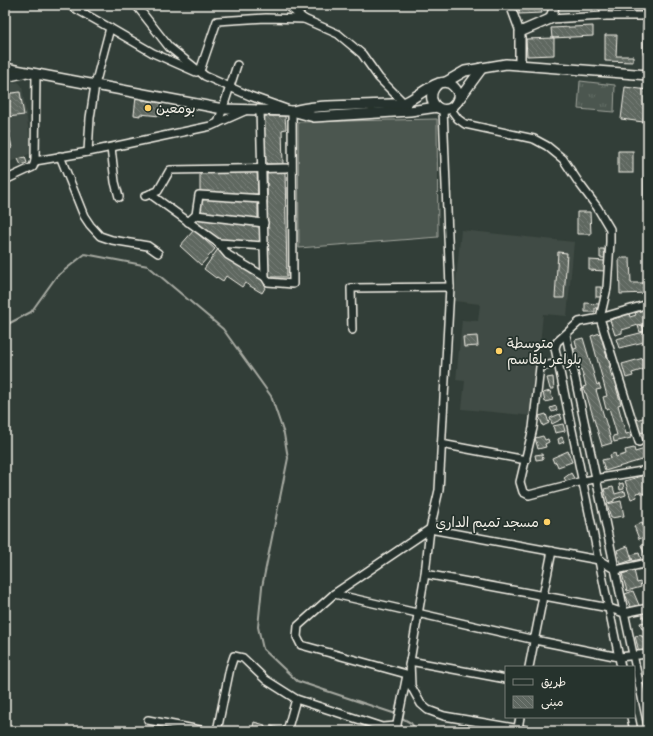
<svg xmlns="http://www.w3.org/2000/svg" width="653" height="736" viewBox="0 0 653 736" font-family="Pangolin,'Playpen Sans Arabic',sans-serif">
<defs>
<pattern id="park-tufts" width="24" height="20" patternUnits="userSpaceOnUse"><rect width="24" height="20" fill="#4c564f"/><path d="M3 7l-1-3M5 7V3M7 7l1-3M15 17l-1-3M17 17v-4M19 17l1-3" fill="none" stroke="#666f68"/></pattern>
<pattern id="building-back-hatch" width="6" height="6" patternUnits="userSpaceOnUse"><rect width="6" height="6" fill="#5f6861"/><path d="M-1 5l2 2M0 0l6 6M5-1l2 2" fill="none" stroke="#777e78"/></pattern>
</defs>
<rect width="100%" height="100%" fill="#323e38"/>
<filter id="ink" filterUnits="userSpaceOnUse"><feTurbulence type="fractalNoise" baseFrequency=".025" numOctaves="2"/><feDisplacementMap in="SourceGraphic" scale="8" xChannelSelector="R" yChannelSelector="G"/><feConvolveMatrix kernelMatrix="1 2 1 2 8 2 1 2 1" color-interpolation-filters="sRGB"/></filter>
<g filter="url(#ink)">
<!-- built -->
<g fill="#404b44">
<polygon points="18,82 22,86 32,153 5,164 5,84"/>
<polygon points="461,230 574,242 567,316 543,314 533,416 462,409 465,381 456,380 462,320 478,321 480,304 454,301"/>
</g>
<!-- park -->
<polygon fill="url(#park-tufts)" stroke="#a0a49c" points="580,81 615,85 614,112 578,109"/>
<!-- garden -->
<polygon fill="#4c564f" stroke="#a0a49c" points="437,119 438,237 299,248 298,122"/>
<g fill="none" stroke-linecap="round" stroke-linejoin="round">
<!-- stream -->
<g stroke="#a6a9a1" stroke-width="2">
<polyline points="5,323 8,324 31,312 56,277 85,254 148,266 223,329 271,396 284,434 288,458 262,587 258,627 263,649 297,681 396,714"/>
<polyline points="400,717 411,723 417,731"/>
</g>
</g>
<!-- building -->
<g fill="url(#building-back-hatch)" stroke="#f4f1e8">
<polygon points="519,5 541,5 542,13 519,14"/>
<polygon points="581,5 602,5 602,6 581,8"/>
<polygon points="620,5 634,5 635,9 621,10"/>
<rect x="636" y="5" width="12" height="7"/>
<rect x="643" y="25" width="5" height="28"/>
<polygon points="593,26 593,36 552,38 551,28"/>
<polygon points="605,35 617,35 616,56 633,56 633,62 605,61"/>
<polygon points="554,38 554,55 527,56 526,39"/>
<polygon points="625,87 648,90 648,117 644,116 643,122 621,119"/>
<polygon points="20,92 24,115 8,117 5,94"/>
<polygon points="136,97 142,97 142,100 162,103 160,116 140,114 140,116 134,115"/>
<polygon points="264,116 285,116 286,129 282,130 283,164 265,164"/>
<polygon points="5,127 9,127 10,133 5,134"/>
<polygon points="10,138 12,148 5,150 5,139"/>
<rect x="618" y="151" width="15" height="22"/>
<rect x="644" y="156" width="4" height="56"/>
<polygon points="25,157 27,163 21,165 18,159"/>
<polygon points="285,170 287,277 268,277 267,171"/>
<polygon points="257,171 258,194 200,195 200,172"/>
<polygon points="202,196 258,201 258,219 200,213"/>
<polygon points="577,212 590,212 591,234 577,234"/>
<polygon points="196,217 261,226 260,242 220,240 194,226"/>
<polygon points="194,230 215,249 201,265 180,246"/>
<polygon points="218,249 242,268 268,283 262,293 245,283 242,287 226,276 223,281 217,277 216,278 204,269"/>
<polygon points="600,249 604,249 605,258 600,258"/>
<polygon points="558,252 567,253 564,298 555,298"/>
<polygon points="619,258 630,258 631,283 648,283 648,293 620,294"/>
<polygon points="589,260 606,261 605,271 589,270"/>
<rect x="596" y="287" width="5" height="10"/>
<polygon points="585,303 599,304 599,308 595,308 595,312 585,312"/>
<polygon points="643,310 645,314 648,313 648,322 622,330 622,333 615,335 610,320 629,314 630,317 636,315 635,313"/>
<polygon points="648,322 648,331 645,332 642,324"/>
<polygon points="642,325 644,331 640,332 638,326"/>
<polygon points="648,331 648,341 619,348 616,339"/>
<polygon points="600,333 607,357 610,357 612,366 609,366 613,381 616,380 618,386 616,387 621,404 618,405 626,434 630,433 631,438 614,442 613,436 617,435 609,408 606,409 603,397 607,396 591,336"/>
<polygon points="477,336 478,346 464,347 463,337"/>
<polygon points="583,338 597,385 599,384 601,389 596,390 612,443 602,446 586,393 585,393 583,387 586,386 581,369 578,370 572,350 577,348 575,340"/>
<polygon points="646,355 648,355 648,368 632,373 633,376 626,378 622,364 647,357"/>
<polygon points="553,377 554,389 550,389 547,378"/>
<polygon points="550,391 553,400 545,402 543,393"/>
<polygon points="556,406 557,410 552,412 550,408"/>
<polygon points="546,414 549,423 543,426 539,416"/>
<polygon points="560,414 562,419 552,424 550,418"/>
<polygon points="646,417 648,421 648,434 645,435 644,432 640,433 636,420"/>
<polygon points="563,424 565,431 555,433 553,426"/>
<polygon points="543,436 545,440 548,439 549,442 545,444 546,447 538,449 535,438"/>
<polygon points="562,437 564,442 559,444 558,439"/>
<polygon points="634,448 635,452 648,448 648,458 605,471 602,460 611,458 610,455 615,453 616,457 626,454 625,450"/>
<polygon points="568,451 572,462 558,467 556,462 554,463 552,458"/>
<polygon points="542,454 543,459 536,460 535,455"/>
<polygon points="571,473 574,478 567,482 564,478"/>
<polygon points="645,475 648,486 648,492 642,494 641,492 636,493 637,497 631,499 625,481"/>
<polygon points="623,483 624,489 620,490 619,484"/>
<polygon points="613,487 615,494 625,491 626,495 614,499 614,501 608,503 604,489"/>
<polygon points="621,501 624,516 611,518 607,504"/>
<polygon points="642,522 647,536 639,539 634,526"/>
<polygon points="648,543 648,557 646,558 641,545"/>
<polygon points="628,546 632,560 621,564 617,550"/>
<polygon points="639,553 641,559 633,561 631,555"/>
<polygon points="634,570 637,583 640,582 641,587 627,591 622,574"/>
<polygon points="648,571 648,584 647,584 645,572"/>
<polygon points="633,591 639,605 631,608 625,594"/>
<polygon points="643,616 646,616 648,622 645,623 646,626 648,625 648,628 642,629 640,623 645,622"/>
<polygon points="641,635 642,637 648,635 648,650 639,652 635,636"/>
<polygon points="254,722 265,725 264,731 252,731"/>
<polygon points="271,726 286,730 286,731 270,731"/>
<polygon points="461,728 484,731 460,731"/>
</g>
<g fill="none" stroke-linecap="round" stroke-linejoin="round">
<defs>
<g id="street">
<polyline points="69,5 110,28"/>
<polyline points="136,5 169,47 205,76 250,96 292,111 293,284 268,282 265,277 228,255 218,243 150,194"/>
<polyline points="287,5 304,19 338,34 362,54 379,78 404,103 410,111"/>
<polyline points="510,5 520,32"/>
<polyline points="604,16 604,5"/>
<polyline points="550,19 604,16 648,16"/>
<polyline points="200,71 217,21 266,18 304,19"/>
<polyline points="196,72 153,53 110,28 95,85 90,118 88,152 211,126 247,110"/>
<polyline points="36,73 35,161 88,152"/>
<polyline points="450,108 458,119 465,124 534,139 547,146 563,159 579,183 597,207 610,229 610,242 607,288 600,318 639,442"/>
<polyline points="443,109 450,287 439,490 430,529 425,574 410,661 411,686 421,704 428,710 444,716 532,731"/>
<polyline points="260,110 265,277"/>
<polyline points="218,123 237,65"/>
<polyline points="111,148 115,182 119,197"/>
<polyline points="60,156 84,216 90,225 100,236 112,240 148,246 158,253"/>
<polyline points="5,180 33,167 35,161"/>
<polyline points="145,196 158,191 170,170 286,168"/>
<polyline points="196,215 264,223"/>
<polyline points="188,222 196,215 199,195 263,199"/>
<polyline points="218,243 264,246"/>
<polyline points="352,330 351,288 450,287"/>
<polyline points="566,335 648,726"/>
<polyline points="558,363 540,367 533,428 520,482 523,492 529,495 583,481 648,470"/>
<polyline points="441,444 526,460"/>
<polyline points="425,574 609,608 624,613 648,608"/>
<polyline points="334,594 535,640 619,657 648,654"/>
<polyline points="409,665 410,661 506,679"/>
<polyline points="529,667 552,551"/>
<polyline points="621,667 555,348 557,342 579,322 600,318 648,304"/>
<polyline points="410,675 301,645 297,637 298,626 334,594 430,529 599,560 616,570 648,563"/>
<polyline points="631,717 634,731"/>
<polyline points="148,720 205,731"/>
<polyline points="518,728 520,717"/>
<polyline points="396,729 407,675"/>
<polyline points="217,731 230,668 234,656 243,658 266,680 296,699 382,727 397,726"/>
<polyline points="287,731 296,699"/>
</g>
<g id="secondary">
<polyline points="520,65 520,32 550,19 553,12 554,5"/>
<polyline points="5,68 223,109 292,111 314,117 410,111 437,107"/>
<polyline points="5,77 23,73"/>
<polyline points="446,82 465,71 506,64 648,75"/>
<polyline points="457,102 482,68"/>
<path d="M293,111C314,105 336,106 357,105C368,105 380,104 391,104C395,104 400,104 403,103C416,100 442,71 454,87C457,90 459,94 458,98C457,102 454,106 451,108C436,115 423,96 439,83"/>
</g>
</defs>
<!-- street casing -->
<use href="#street" stroke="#f4f1e8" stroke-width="10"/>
<!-- secondary casing -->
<use href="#secondary" stroke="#f4f1e8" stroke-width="12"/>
<!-- street -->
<use href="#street" stroke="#26332d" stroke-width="7"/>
<!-- secondary -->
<use href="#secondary" stroke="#26332d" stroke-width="9"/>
</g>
</g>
<!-- markers -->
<g fill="#ffd166" stroke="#26332d" stroke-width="1.5">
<circle cx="148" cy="108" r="4"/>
<circle cx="499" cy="351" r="4"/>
<circle cx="547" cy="522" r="4"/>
</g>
<g text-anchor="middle" stroke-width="3.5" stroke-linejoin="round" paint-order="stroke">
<!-- poi labels -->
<g font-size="14" fill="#f4f1e8" stroke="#26332d" text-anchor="start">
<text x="156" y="113">بومعين</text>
<text x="507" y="348">متوسطة<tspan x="507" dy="16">بلواعر بلقاسم</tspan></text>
<text x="539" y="527" text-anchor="end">مسجد تميم الداري</text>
</g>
</g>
<!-- margin -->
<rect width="653" height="736" fill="none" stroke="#26332d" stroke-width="20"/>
<rect x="10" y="10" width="633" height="716" fill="none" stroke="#f4f1e8" stroke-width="1.5" filter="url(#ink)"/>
<!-- legend -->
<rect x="505" y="666" width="130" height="52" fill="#26332d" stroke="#787f78"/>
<rect x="513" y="679" width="20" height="6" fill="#26332d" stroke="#787f78"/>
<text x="541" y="686" font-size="12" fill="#f4f1e8">طريق</text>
<rect x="513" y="696" width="20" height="12" fill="url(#building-back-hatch)" stroke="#787f78"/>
<text x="541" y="706" font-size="12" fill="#f4f1e8">مبنى</text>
</svg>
